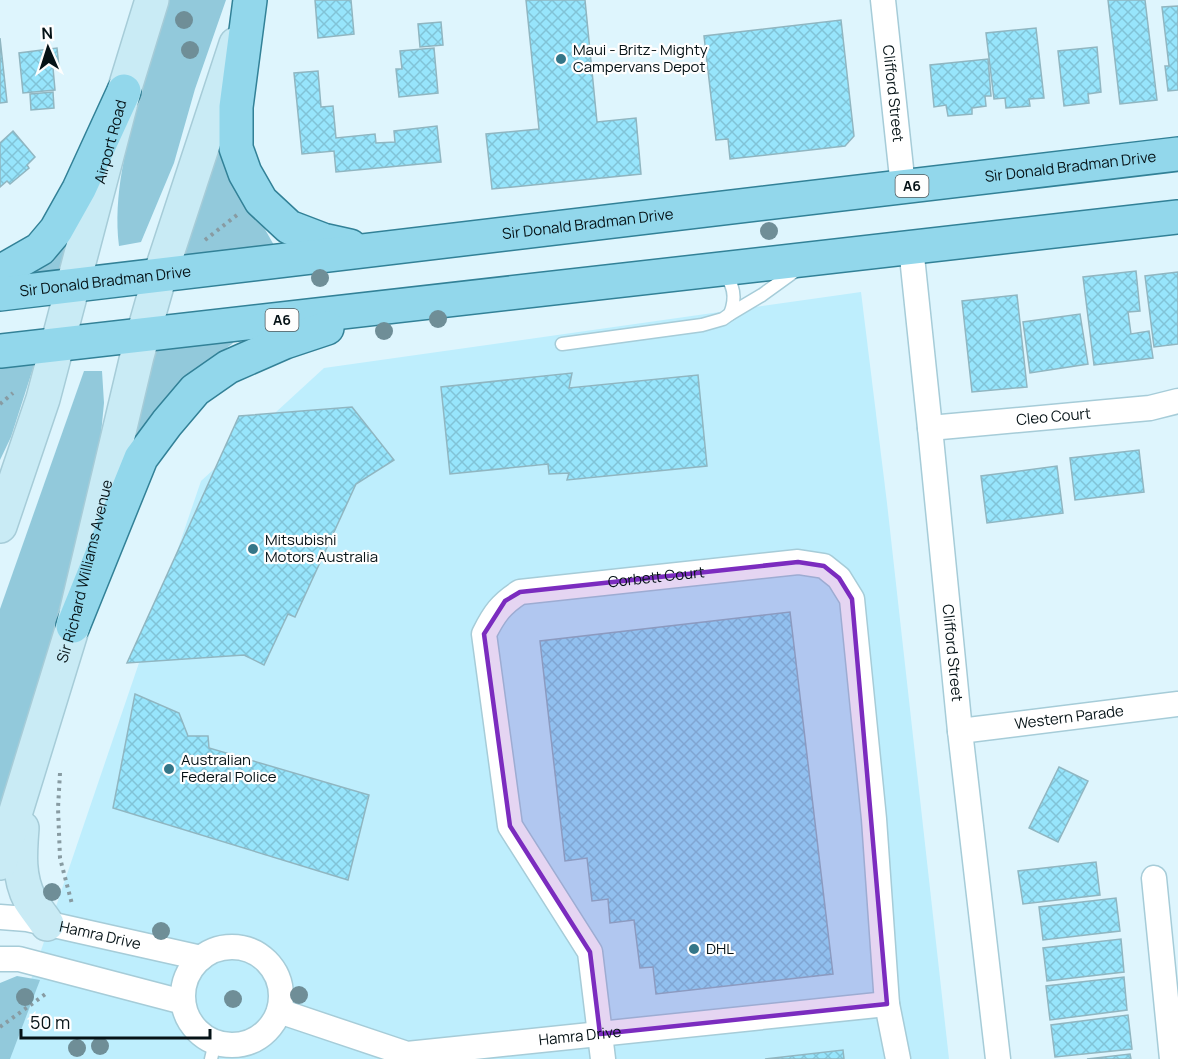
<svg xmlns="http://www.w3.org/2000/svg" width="1178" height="1059" viewBox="0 0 1178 1059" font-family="Manrope,sans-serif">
<defs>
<pattern id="building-cross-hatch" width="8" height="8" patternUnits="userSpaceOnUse" patternTransform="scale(1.5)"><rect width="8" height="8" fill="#97e5fc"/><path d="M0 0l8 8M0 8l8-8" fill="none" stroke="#81c3d7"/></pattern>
</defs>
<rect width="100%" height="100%" fill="#def5fd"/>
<!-- built -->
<polygon fill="#beeefd" points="861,292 887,503 949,1059 4,1059 201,481 324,368"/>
<!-- green -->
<g fill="#92c9db">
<path d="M169,0H226L195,89L174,163L141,242L119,246C113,195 126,146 140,97C149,65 159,32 169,0Z"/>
<polygon points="220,139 258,217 275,247 184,259 180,254"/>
<polygon points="69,228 64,273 27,275"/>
<polygon points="238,337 232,344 196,370 115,492 133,409 158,342"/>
<polygon points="37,356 11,437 0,460 0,360"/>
<polygon points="84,371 102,371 104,403 100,444 90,495 38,694 0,824 0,609"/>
<polygon points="17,976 40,980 10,1059 0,1059 0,983"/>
</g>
<!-- building -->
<g fill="url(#building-cross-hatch)" stroke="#90b6c1" stroke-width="1.5">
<polygon points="315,0 351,0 354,34 318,38"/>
<polygon points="526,0 585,0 597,122 636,118 641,174 492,189 486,134 539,129"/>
<polygon points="1108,0 1145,0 1157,100 1120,104"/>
<polygon points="1178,6 1178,90 1168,91 1165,66 1169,66 1162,7"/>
<polygon points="841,20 854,136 845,146 730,159 728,139 716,140 704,36"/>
<polygon points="441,22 443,45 420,47 418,24"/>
<polygon points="1036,28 1044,98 1029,99 1030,106 1006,108 1005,98 994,99 986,33"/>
<polygon points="0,38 7,102 0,103"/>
<polygon points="1097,47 1101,92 1088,94 1089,103 1064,106 1058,51"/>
<polygon points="57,48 59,67 53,68 55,90 23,93 19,53"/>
<polygon points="434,48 438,93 399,97 396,69 402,69 400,51"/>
<polygon points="988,59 991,96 985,96 986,106 972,108 972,114 948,116 946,105 934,107 930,65"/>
<polygon points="318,71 321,107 333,106 336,138 375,134 376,143 395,142 394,131 437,126 441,162 336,172 334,151 302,154 294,73"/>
<polygon points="53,92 54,108 31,110 30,94"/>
<polygon points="13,131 35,157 27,165 29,168 10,184 7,181 0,187 0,143"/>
<polygon points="1136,271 1140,311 1128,312 1131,334 1149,331 1153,358 1094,365 1083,277"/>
<polygon points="1178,272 1178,344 1154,347 1145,276"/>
<polygon points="1017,295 1027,387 972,392 962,301"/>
<polygon points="1080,314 1088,364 1030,373 1023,322"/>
<polygon points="572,373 569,388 698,375 707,466 567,480 569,473 549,474 548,464 450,474 441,387"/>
<polygon points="352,407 394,460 356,484 295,617 288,614 264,665 244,655 127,663 239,416"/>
<polygon points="1139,450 1144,492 1075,500 1070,458"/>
<polygon points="1057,466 1063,513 987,523 981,476"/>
<polygon points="790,612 833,974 656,994 653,967 640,968 634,920 610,923 608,899 592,901 587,858 565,861 540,641"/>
<polygon points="135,694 179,713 188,736 208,736 209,748 369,795 348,880 113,808"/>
<polygon points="1059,767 1088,781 1058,842 1029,828"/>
<polygon points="1096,862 1100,895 1023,904 1018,871"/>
<polygon points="1116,898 1120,931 1043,940 1039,907"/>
<polygon points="1121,939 1124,972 1047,981 1043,948"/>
<polygon points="1124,977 1127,1010 1050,1020 1046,986"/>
<polygon points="1128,1015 1132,1049 1055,1057 1051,1025"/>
<polygon points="843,1050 844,1059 765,1059"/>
<polygon points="1130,1054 1131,1059 1087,1059"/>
</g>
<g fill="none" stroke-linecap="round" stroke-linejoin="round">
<defs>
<g id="service">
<path d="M721,272C735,283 736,299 730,314"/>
<polyline points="562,344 702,325 723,319 730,314 762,295 798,269"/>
<polyline points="211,1059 215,1042"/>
</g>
<g id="minor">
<path id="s1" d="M883,0L903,187"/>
<path id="s2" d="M911,247L930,428L960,731L998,1059"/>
<path id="s3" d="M930,428L1150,408L1178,401"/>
<path id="s4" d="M960,731L1178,704"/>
<polyline points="1154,878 1172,1059"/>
<path id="s5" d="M0,917L27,919L201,958"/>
<circle cx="232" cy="996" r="49"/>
<polyline points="0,959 19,959 183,1002"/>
<path id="s6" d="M279,1011L407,1054L887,1004"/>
<path id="s7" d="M603,1059L590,952L510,826L484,634C494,614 501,604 520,592L798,562L824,566L839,578L852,599L874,819L887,1004L898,1059"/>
</g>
<g id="secondary">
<path id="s8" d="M0,526L43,399L124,91L152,0"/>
<path d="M22,828C20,853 18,877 30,900C35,908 42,916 47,924"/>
<path id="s9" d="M0,863L73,626L137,356L160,275L236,44"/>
</g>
<g id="primary">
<polyline points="250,0 236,107 236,148 245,173 261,201 289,227 323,240 350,246"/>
<polyline points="0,272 40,249 56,230 79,189 124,91"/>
<path id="s10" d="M0,294L1178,154"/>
<polyline points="0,351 1178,217"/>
<polyline points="73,626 141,458 167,423 195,390 228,367 285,342 327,328"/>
</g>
</defs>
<!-- service casing -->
<use href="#service" stroke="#a6ccd8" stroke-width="15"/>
<!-- minor casing -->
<use href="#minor" stroke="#a6ccd8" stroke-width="27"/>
<!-- secondary casing -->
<use href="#secondary" stroke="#a6ccd8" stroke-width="36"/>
<!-- primary casing -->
<use href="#primary" stroke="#328197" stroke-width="36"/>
<!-- path -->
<g stroke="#889ba2" stroke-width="4" stroke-dasharray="3 4.5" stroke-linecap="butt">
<polyline points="205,240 237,215"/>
<polyline points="0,404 13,393"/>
<polyline points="60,773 58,808 60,858 72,904"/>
<polyline points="0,1027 47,993"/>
</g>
<!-- service -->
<use href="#service" stroke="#fff" stroke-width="12"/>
<!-- minor -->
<use href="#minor" stroke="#fff" stroke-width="24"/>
<!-- secondary -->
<use href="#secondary" stroke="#c9ebf5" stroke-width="33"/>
<!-- primary -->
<use href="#primary" stroke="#92d7eb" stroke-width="33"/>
</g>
<!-- trees -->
<g fill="#6f8e97">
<circle cx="184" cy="20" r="9"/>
<circle cx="190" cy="50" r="9"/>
<circle cx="769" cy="231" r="9"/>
<circle cx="320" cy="278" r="9"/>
<circle cx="438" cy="319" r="9"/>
<circle cx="384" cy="331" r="9"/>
<circle cx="52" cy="892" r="9"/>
<circle cx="161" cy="931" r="9"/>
<circle cx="299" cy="995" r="9"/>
<circle cx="25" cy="997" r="9"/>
<circle cx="233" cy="999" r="9"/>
<circle cx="100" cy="1046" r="9"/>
<circle cx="77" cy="1048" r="9"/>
</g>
<!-- marked area -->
<path fill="#7b2cbf" fill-opacity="0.2" stroke="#7b2cbf" stroke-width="4.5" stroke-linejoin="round" d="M798,562L824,566L839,578L852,599L887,1004L600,1034L590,952L510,826L484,634L505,601L520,592Z"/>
<!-- markers -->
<g fill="#347688" stroke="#fefefe" stroke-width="2">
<circle cx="561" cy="59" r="6"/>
<circle cx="253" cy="549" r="6"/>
<circle cx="169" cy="769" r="6"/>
<circle cx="694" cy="949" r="6"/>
</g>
<g text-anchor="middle" stroke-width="4.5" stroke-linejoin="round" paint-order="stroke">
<!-- shield labels -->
<g fill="#fefefe" stroke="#50595c" stroke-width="1.5">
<rect x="895.5" y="175" width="33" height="22" rx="4.5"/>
<rect x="265.5" y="309" width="33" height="22" rx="4.5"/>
</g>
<g font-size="14" font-weight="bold" fill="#051216">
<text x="912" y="191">A6</text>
<text x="282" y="325">A6</text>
</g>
<!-- poi labels -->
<g font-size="15" fill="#051216" stroke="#fefefe" text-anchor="start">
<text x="573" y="55">Maui - Britz- Mighty<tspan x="573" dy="17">Campervans Depot</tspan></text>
<text x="265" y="545">Mitsubishi<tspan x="265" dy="17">Motors Australia</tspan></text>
<text x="181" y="765">Australian<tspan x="181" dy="17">Federal Police</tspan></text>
<text x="706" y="954">DHL</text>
</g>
<!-- street labels -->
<g font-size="15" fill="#051216" stroke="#fefefe">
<text dy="5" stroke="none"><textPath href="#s1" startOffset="94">Clifford Street</textPath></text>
<text dy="5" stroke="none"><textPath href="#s8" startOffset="400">Airport Road</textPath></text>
<text dy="5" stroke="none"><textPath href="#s10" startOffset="1078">Sir Donald Bradman Drive</textPath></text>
<text dy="5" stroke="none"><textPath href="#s10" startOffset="592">Sir Donald Bradman Drive</textPath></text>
<text dy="5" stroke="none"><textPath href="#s10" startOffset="106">Sir Donald Bradman Drive</textPath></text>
<text dy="5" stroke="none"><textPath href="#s3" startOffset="124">Cleo Court</textPath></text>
<text dy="5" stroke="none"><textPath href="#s9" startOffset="304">Sir Richard Williams Avenue</textPath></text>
<text dy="5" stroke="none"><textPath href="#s7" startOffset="644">Corbett Court</textPath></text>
<text dy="5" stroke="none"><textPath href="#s2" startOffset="408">Clifford Street</textPath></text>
<text dy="5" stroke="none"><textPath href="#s4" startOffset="110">Western Parade</textPath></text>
<text dy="5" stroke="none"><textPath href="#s5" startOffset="102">Hamra Drive</textPath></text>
<text dy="5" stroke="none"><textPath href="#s6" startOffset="309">Hamra Drive</textPath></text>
</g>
</g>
<!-- north arrow -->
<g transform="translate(48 48) rotate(357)" stroke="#fefefe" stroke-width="4.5" paint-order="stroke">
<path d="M0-4.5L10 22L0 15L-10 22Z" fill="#051216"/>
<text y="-9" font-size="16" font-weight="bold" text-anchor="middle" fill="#051216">N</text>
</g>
<!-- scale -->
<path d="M21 1029v9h189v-9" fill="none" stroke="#051216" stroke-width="3"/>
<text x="30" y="1029" font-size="18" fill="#051216" stroke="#fefefe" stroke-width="4.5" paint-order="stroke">50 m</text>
</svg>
